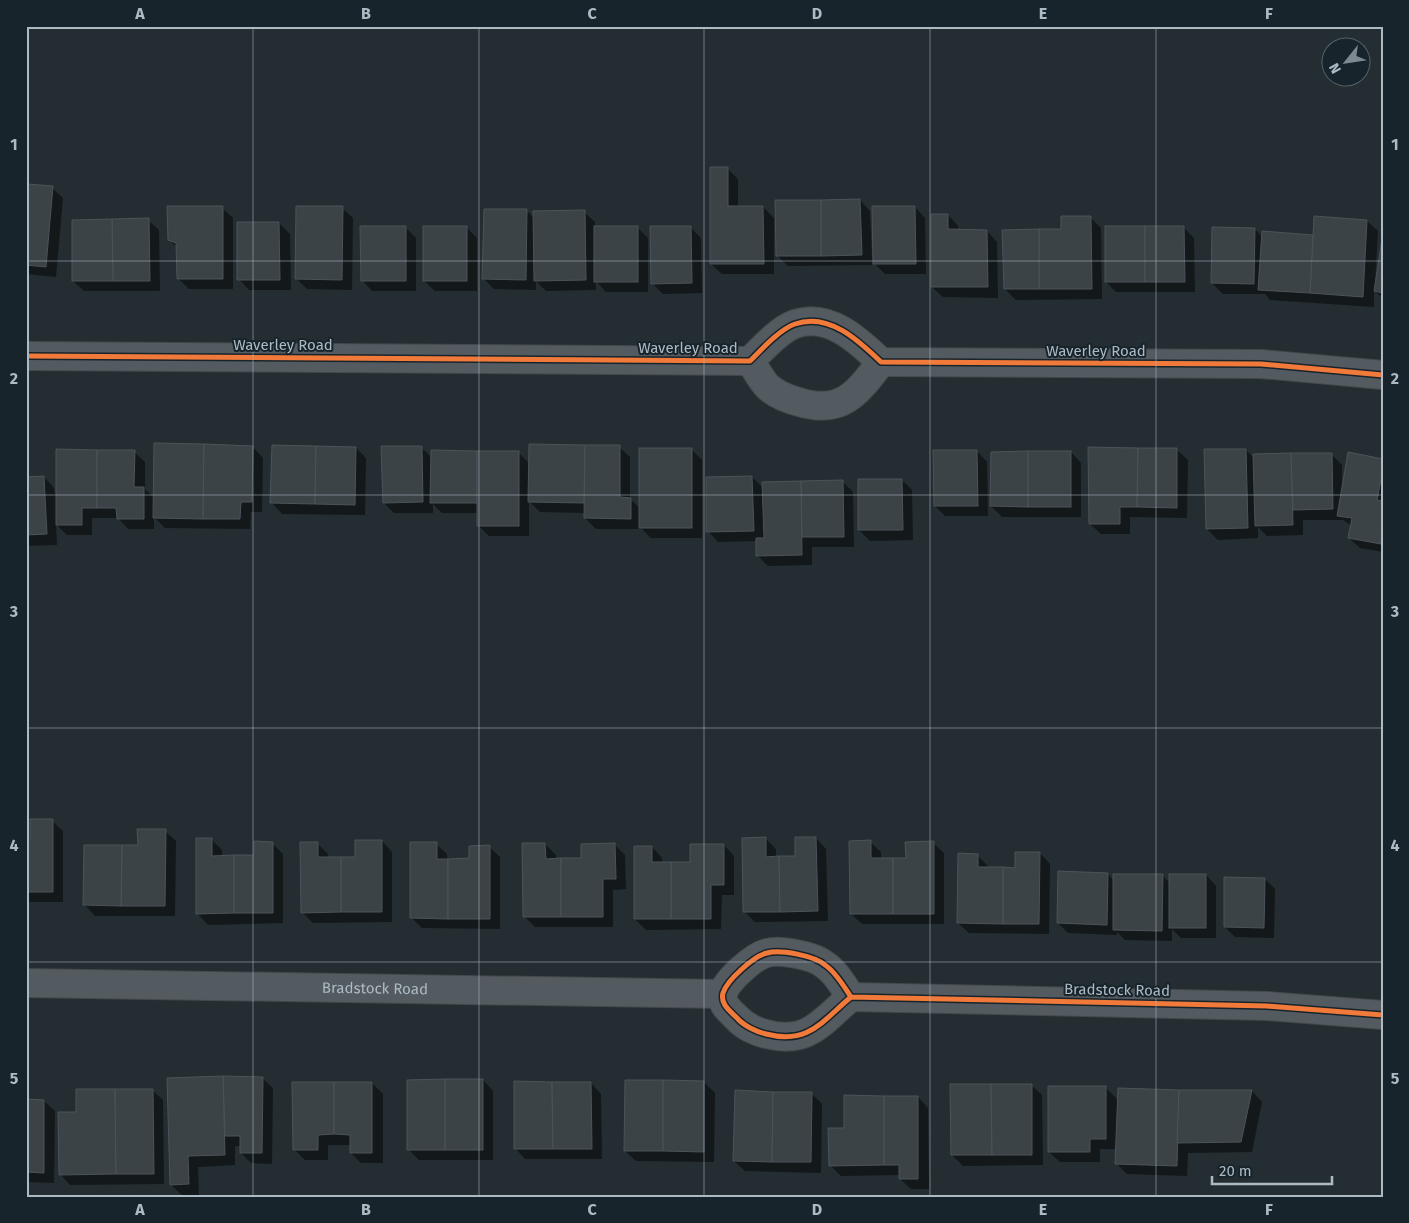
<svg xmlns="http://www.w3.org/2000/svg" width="1409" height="1223" viewBox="0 0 1409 1223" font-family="'Fira Sans',sans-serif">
<rect width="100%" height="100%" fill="#242d31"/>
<!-- shadow -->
<g fill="#0007">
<polygon points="727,168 738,179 738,207 763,207 774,218 774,274 722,274 711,264"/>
<polygon points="28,185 52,188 63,198 56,277 26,274"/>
<polygon points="860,200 870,211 872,259 874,259 915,207 925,218 926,274 885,274 872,261 872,265 788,266 777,255"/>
<polygon points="222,208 233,218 233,289 189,289 178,278 178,248 169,240"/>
<polygon points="342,208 353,218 352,290 307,289 296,278"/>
<polygon points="527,211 535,219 584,212 595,222 595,227 637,227 648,238 648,292 606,292 596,281 596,290 546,291 536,281 536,290 494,289 483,278"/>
<polygon points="948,215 958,226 958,231 987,231 997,242 998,298 943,297 932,287"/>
<polygon points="1090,217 1101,228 1102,299 1016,300 1005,289 1062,230"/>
<polygon points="148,220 159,230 160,291 84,291 73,281"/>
<polygon points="1367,221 1378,231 1375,282 1377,282 1383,240 1383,298 1374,290 1374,307 1270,300 1265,294 1223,294 1212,283 1255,229 1263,238 1263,232 1314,236"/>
<polygon points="279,223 290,234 291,290 249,290 239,279"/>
<polygon points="466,227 477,238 477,291 435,291 424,281"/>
<polygon points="690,227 701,238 702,293 663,294 652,283"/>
<polygon points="406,228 416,238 416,291 372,291 362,280"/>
<polygon points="1184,228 1194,238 1195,292 1116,292 1106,282"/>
<polygon points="530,446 619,447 630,457 630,499 641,509 691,449 702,460 702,538 651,538 642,529 596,529 585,518 585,513 540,512 529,501 529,536 489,536 479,526 479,513 442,513 433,504 433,513 394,513 384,503 421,447 432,458 518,452 530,464"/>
<polygon points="253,447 263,458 262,512 251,512 250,529 165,528 154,517 154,529 128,529 118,518 92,518 92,535 67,535 56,524 57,545 26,546 26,479 44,477 54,488 55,494 57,494 134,452 145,462 145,489 155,499"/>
<polygon points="356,448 366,458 365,515 282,514 272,503"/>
<polygon points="1177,450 1188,460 1187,518 1130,517 1130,534 1101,534 1090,524"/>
<polygon points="1246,450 1255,459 1255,455 1331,454 1342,465 1342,487 1383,460 1383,552 1360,548 1349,538 1352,526 1343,520 1303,520 1303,535 1267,536 1258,527 1258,538 1218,540 1207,529"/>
<polygon points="977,451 987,462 988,516 945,516 935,506"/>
<polygon points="1071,452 1081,463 1081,517 1002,517 991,506"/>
<polygon points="752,477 764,489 764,483 843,482 853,492 854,547 812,547 812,565 768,566 757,555 757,541 718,542 708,531"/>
<polygon points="902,480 912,490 913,540 870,541 859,530"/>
<polygon points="52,821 63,831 63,902 26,902 26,840 32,840"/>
<polygon points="165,831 176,841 175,916 95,916 85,905"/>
<polygon points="765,838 776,849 776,858 796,857 816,838 826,849 828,921 755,922 745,912"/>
<polygon points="211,839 222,850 222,857 256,856 272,843 283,854 283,923 208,925 198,914"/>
<polygon points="382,841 392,852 392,922 313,923 302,912 317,843 328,854 328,858 356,858"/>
<polygon points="870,842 881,852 881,859 907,859 933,843 944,853 944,924 862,924 851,914"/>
<polygon points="436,844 447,854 447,860 470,860 489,847 500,857 500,929 422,928 412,918"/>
<polygon points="545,844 556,855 556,860 583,859 615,845 625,855 626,889 613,890 613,927 535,927 524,916"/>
<polygon points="724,845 734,856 734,895 722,895 721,929 646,930 635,919 652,847 662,858 662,863 692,863"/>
<polygon points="1040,853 1050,864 1049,934 969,933 958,923 977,855 988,866 988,868 1016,869"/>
<polygon points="1108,874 1114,881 1163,876 1170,883 1206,875 1216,886 1216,938 1181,938 1172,929 1172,941 1125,940 1117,932 1117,935 1068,933 1058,923"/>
<polygon points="1265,879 1275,889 1274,938 1235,937 1225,927"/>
<polygon points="262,1078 273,1088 272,1164 251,1163 241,1153 241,1146 235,1146 235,1165 198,1167 199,1195 182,1195 171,1185 169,1079"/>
<polygon points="483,1080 493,1091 493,1160 419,1160 408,1149"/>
<polygon points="704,1082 715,1093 714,1162 636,1161 625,1151"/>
<polygon points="372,1083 383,1094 383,1163 361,1163 351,1153 351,1145 328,1145 328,1160 305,1160 294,1149"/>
<polygon points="591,1083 601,1094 602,1159 525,1159 515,1148"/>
<polygon points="1031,1085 1042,1095 1043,1165 963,1166 952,1155"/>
<polygon points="1105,1087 1118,1100 1119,1089 1252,1091 1262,1102 1252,1152 1188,1153 1187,1176 1127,1174 1117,1164 1117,1149 1100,1149 1100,1162 1060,1162 1049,1152"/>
<polygon points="152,1090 163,1100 164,1184 70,1185 60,1174 77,1114"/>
<polygon points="812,1094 822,1104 821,1173 745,1171 734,1161"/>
<polygon points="918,1097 928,1108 929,1189 911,1189 900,1179 900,1175 841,1176 830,1165 846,1129"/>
<polygon points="26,1101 44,1101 55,1111 54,1183 29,1182 26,1180"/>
</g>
<!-- building -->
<g fill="#3c4347" stroke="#4b545a">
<polygon points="710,167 728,167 728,206 763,206 764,264 710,264"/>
<polygon points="27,184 53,186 46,267 26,265"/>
<polygon points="860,199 862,255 821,256 821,200"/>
<polygon points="775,200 821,200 821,256 776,256"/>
<polygon points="167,206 223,206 223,279 177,279 176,243 168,240"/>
<polygon points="296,206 343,206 342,280 295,279"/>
<polygon points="872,206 915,206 916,264 873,264"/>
<polygon points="484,209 527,209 526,280 482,279"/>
<polygon points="585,210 586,280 534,281 533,211"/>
<polygon points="931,214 948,214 948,229 987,230 988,287 931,287"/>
<polygon points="1061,216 1091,216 1092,289 1039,289 1039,229 1061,229"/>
<polygon points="1314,216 1367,220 1363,297 1310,293"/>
<polygon points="149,218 150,281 113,281 112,219"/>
<polygon points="112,219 113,281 72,281 72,220"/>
<polygon points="237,222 279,222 280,280 237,280"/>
<polygon points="360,226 406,226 406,281 361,281"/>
<rect x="423" y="226" width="44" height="55"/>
<rect x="594" y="226" width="44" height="56"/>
<polygon points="650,226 691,226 692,283 651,284"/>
<rect x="1105" y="226" width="40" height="56"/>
<polygon points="1145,226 1184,226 1185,282 1145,282"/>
<polygon points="1212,227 1255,228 1254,284 1211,283"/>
<polygon points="1039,229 1039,289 1004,289 1002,230"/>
<polygon points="1262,231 1313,235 1310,293 1258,290"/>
<polygon points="1383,233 1383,293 1374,291"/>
<polygon points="154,443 204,444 203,519 153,518"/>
<polygon points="204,444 253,446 252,502 241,502 240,519 203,519"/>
<polygon points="529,444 585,445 584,503 528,502"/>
<polygon points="272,445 316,446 315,504 270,503"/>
<polygon points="585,445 620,445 620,497 631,498 631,519 584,518"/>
<polygon points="316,446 356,447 355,505 315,504"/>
<polygon points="381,446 422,446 423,502 383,503"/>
<polygon points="1088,447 1138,448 1137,507 1120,507 1120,524 1089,524"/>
<rect x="639" y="448" width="53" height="80"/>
<polygon points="1138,448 1177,448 1177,508 1137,507"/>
<polygon points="56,449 97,450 97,508 82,508 82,525 56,525"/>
<polygon points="1204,449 1246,449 1248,528 1206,529"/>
<polygon points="97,450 135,450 134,487 144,487 144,519 117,519 116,508 97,508"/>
<polygon points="431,450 477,451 477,503 430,503"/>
<polygon points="933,450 977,450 978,506 934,506"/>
<rect x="477" y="451" width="42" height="75"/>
<rect x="1028" y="451" width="43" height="56"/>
<polygon points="1028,451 1028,507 990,506 991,452"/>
<polygon points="1348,452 1383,459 1383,469 1377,500 1383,501 1381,544 1348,538 1352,518 1337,516"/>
<polygon points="1291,453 1293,525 1255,526 1253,454"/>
<polygon points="1291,453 1332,453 1333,509 1293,510"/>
<polygon points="44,476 47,534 26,535 26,477"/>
<polygon points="752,476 754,531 706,532 706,477"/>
<polygon points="858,479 902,479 903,530 858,530"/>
<polygon points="843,480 844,537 802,537 801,481"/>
<polygon points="801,481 802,555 756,556 756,538 764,538 762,482"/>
<polygon points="30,819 53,819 53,892 26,892 26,839 30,839"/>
<polygon points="137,829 166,829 165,906 121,906 122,845 138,845"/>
<polygon points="766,837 766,857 779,856 780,912 743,912 742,838"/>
<polygon points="795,837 816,837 818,911 780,912 779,856 795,856"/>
<polygon points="196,838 212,838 212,856 234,855 234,913 196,914"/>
<polygon points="355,840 382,840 382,912 341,912 341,857 355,857"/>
<polygon points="871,840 871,858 893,858 893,914 850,914 849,841"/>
<polygon points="254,841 273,842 273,913 234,913 234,855 254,855"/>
<polygon points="934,841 934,914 893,914 893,858 906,858 905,842"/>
<polygon points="300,842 318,842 318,857 341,857 341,912 301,913"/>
<polygon points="410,842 437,842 437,859 448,859 448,919 410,918"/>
<polygon points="522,843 545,843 546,859 561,858 561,917 523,917"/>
<polygon points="615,843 616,879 603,879 603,917 561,917 561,858 581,858 581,844"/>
<polygon points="690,844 724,844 724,885 711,885 711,919 671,919 671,862 690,862"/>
<polygon points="84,845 122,845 121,906 83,905"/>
<polygon points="490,845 490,919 448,919 448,859 469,858 469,846"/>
<polygon points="634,846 652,846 652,862 671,862 671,919 634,919"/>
<polygon points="1015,852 1040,852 1039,924 1003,924 1003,867 1015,868"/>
<polygon points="958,853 978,854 978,867 1003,867 1003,924 957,923"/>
<polygon points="1058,871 1108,873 1107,925 1057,923"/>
<polygon points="1113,874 1163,874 1162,931 1113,930"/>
<rect x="1169" y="874" width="37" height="54"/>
<polygon points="1224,877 1265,878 1264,928 1224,927"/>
<polygon points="223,1076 263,1077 262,1153 240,1153 240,1136 225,1136"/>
<polygon points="223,1076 225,1155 188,1156 189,1184 170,1185 167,1078"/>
<rect x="445" y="1079" width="38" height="71"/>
<polygon points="445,1079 445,1150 407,1150 407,1080"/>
<polygon points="625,1080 663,1080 663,1151 624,1151"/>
<polygon points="663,1080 704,1081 704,1152 663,1151"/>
<polygon points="514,1081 552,1082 553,1149 514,1149"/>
<polygon points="292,1082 334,1082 334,1134 318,1135 318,1150 293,1150"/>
<polygon points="334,1082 372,1082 372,1153 350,1153 350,1135 334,1134"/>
<polygon points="552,1082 591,1082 592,1149 553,1149"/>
<polygon points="950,1084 991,1084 992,1155 951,1155"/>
<polygon points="991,1084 1032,1084 1032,1155 992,1155"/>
<polygon points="1048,1086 1106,1086 1106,1139 1090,1139 1090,1152 1048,1152"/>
<polygon points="1118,1088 1179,1090 1177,1166 1115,1164"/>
<polygon points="76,1089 115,1089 116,1174 59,1175 58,1112 76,1112"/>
<polygon points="115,1089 153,1089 154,1174 116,1174"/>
<polygon points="735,1090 773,1092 772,1162 733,1161"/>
<polygon points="1179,1090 1252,1090 1241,1142 1177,1143"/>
<polygon points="773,1092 812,1092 811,1162 772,1162"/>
<polygon points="844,1095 884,1096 884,1165 829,1166 828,1128 844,1128"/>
<polygon points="884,1096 918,1096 918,1179 899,1179 899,1165 884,1165"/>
<polygon points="26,1099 44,1100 44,1173 26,1172"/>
</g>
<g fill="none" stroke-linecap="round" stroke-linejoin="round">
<defs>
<g id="minor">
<path d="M26,356L750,361C761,350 780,329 795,324C829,312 859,341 881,362L1261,364L1383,375"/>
<path d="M750,361C756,369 761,380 768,387C776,394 788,399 799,402C841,415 857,394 881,362"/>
<path id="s1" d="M26,983L723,994"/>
<path d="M851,997C844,987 836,972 825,965C815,956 780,949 767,953C754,956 727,980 723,993C720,1004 730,1011 737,1018C744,1026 757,1032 766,1034C809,1045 822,1021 851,997L1267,1006L1383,1015"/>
</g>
</defs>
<!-- minor casing -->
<use href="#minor" stroke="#42484c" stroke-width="30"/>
<!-- minor -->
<use href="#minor" stroke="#545b60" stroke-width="28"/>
<defs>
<g id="cycleway">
<path d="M26,356L750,361C761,350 780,329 795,324C829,312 859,341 881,362L1261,364L1383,375"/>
<path d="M851,997C844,987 836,972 825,965C815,956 780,949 767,953C754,956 727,980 723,993C720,1004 730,1011 737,1018C744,1026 757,1032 766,1034C809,1045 822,1021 851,997L1267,1006L1383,1015"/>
</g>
</defs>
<!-- cycleway casing -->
<use href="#cycleway" stroke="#18242b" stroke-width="8"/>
<!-- cycleway -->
<use href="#cycleway" stroke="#f17a3a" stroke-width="5"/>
</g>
<!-- grid -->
<path fill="none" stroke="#acbac4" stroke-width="1" stroke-opacity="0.55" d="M253,26V1197M479,26V1197M704,26V1197M930,26V1197M1156,26V1197M26,261H1383M26,495H1383M26,728H1383M26,962H1383"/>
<g text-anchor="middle" stroke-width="4" stroke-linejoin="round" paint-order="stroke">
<!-- street labels -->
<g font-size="15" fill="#acbac4" stroke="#18242b">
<text x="283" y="350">Waverley Road</text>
<text x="688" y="353">Waverley Road</text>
<text x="1096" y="356">Waverley Road</text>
<text dy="5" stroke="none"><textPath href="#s1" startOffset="349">Bradstock Road</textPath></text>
<text transform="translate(1117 990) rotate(1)" y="5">Bradstock Road</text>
</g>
</g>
<!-- border -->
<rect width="1409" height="1223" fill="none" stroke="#18242b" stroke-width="55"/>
<!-- north arrow -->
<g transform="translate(1346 62) rotate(240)"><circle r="24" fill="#18242b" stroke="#536068"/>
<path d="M0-4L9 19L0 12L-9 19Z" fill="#7c8991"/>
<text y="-8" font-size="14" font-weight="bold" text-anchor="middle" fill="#acbac4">N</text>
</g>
<!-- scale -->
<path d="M1212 1176v8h120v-8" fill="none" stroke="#acbac4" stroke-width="2.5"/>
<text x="1219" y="1176" font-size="15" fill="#acbac4" stroke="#18242b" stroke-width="4" paint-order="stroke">20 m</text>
<rect x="28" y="28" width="1354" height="1168" fill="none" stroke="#acbac4" stroke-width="2"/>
<g font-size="16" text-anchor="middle" font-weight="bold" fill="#acbac4">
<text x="140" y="19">A</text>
<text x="366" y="19">B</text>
<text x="592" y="19">C</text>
<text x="817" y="19">D</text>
<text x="1043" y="19">E</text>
<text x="1269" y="19">F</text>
<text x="14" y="150">1</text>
<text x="1395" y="150">1</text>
<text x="14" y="384">2</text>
<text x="1395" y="384">2</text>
<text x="14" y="617">3</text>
<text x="1395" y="617">3</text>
<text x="14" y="851">4</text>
<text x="1395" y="851">4</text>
<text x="14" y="1084">5</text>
<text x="1395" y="1084">5</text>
<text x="140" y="1215">A</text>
<text x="366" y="1215">B</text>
<text x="592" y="1215">C</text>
<text x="817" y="1215">D</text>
<text x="1043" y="1215">E</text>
<text x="1269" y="1215">F</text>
</g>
</svg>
